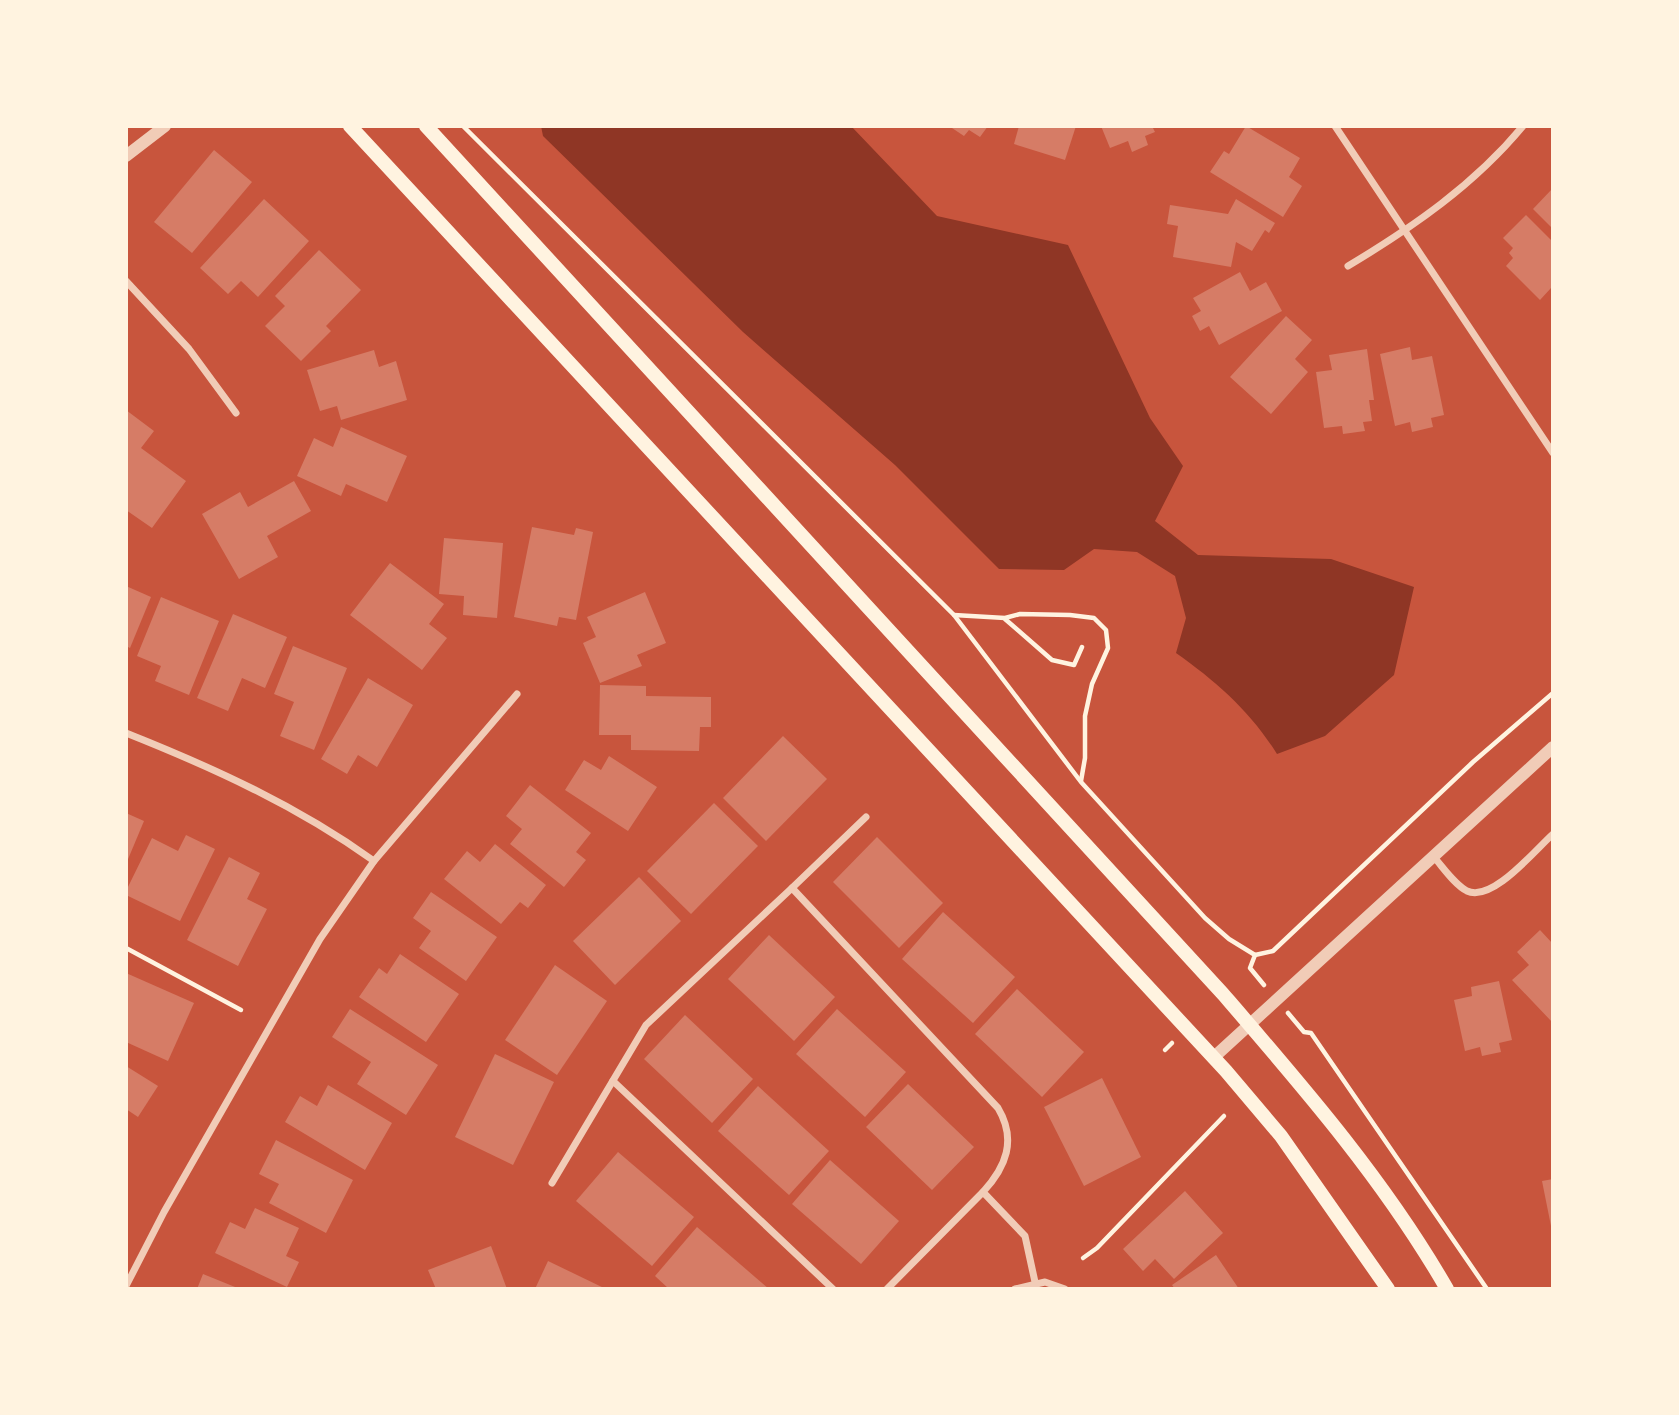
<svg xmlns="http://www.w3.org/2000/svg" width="1679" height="1415" viewBox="0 0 1679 1415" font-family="Georgia,serif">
<rect width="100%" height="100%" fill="#c8553d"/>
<!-- water -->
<path fill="#8f3625" d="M541,126H851L937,216L1068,245L1150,418L1183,466L1155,521L1198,555L1331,559L1414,587L1394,675L1325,736L1277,754C1250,711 1217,682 1176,653L1186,618L1175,576L1137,552L1094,549L1064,570L999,569L895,465L743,332L543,136Z"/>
<!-- building -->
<g fill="#d67c66">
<polygon points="949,126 988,126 980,137 969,130 964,136"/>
<polygon points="1019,126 1076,126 1065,160 1014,144"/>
<polygon points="1101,126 1152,126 1155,132 1145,136 1148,145 1132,152 1128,141 1110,148"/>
<polygon points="1246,126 1300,158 1289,177 1302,186 1283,217 1210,172 1224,151 1229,154"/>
<polygon points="214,150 252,182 192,253 154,222"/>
<polygon points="1553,188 1553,229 1533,209"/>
<polygon points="264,199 309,241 258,297 241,281 228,294 200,268"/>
<polygon points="1236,199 1275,223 1269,233 1265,230 1252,251 1236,242 1231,267 1173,257 1178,226 1167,224 1170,205 1228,214"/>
<polygon points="1526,215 1553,242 1553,290 1551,288 1540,300 1506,266 1513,258 1509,253 1513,248 1503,238"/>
<polygon points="319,250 361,290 326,326 331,331 301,361 265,326 285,306 275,296"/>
<polygon points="1240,272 1250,291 1266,282 1282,311 1219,345 1209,326 1200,331 1192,316 1201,311 1193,298"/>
<polygon points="1286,316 1312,340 1295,359 1308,372 1271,414 1230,377"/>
<polygon points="1410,347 1412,360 1432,356 1444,415 1431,418 1433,427 1412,432 1410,422 1395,426 1380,354"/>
<polygon points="1367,349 1374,400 1369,400 1372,421 1363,422 1365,431 1343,434 1342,426 1324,428 1316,372 1332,370 1329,355"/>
<polygon points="374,350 379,367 396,361 407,400 341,420 337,406 320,411 307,370"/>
<polygon points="126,410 154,431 141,448 186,481 152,528 126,510"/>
<polygon points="341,427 407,456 387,502 346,484 341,496 297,476 314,438 333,447"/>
<polygon points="294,481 311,511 267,536 278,557 239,579 202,514 240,492 248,507"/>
<polygon points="532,527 574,535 576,528 593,532 576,620 559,617 557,626 514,617"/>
<polygon points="444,538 503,543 497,618 463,615 464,596 439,594"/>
<polygon points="390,563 444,604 429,624 447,638 422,670 350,615"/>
<polygon points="126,586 151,597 130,648 126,646"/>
<polygon points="645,592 666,643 637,655 642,666 600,683 583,643 596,637 587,617"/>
<polygon points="161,597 219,621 189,695 155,681 161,666 137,656"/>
<polygon points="233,614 287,637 265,688 242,678 228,711 197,698"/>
<polygon points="293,646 347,668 314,750 280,736 294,702 274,694"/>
<polygon points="368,678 413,705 377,767 358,755 347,774 321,759"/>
<polygon points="600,685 646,686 646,696 711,697 711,727 700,727 699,751 631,750 631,735 599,735"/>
<polygon points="783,736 827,779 766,841 723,798"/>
<polygon points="609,756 657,787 628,831 565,790 584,760 601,770"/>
<polygon points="530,785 591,833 576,852 586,860 564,887 510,844 522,829 506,816"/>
<polygon points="714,803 758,846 691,914 647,871"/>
<polygon points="126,813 144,821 126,864"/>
<polygon points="186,835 215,849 180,921 126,895 126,891 152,838 178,851"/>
<polygon points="877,837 943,903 899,948 833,882"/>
<polygon points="495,844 546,885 528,908 520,902 501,924 444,879 467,851 480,862"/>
<polygon points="229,857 260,873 247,899 267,909 238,966 187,940"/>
<polygon points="639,877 681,921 615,985 573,941"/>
<polygon points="431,892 497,937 466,981 419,948 431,931 413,918"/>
<polygon points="943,912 1015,977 973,1023 902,959"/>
<polygon points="1540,930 1553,944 1553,1023 1512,980 1529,965 1517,952"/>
<polygon points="769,935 835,997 794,1041 728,979"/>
<polygon points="400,954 459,994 426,1042 359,997 379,968 387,974"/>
<polygon points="555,965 607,1001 557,1075 505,1040"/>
<polygon points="126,973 194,1003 168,1061 126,1042"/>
<polygon points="1499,981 1512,1040 1499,1043 1501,1052 1482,1056 1480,1047 1465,1051 1454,1000 1472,996 1471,987"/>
<polygon points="1017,989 1084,1052 1042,1097 975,1034"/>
<polygon points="350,1009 438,1065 406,1115 357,1084 371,1062 332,1037"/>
<polygon points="837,1009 906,1072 865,1117 796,1054"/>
<polygon points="685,1015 753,1079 712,1123 644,1059"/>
<polygon points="495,1054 554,1082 513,1165 455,1137"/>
<polygon points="126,1066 158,1086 138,1117 126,1109"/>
<polygon points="1102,1078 1141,1157 1084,1186 1044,1107"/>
<polygon points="908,1084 974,1147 932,1190 866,1127"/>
<polygon points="328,1085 392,1123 365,1170 285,1122 300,1096 317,1106"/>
<polygon points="758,1086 829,1151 789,1195 718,1131"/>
<polygon points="276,1140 353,1180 326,1233 269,1203 279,1184 259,1174"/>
<polygon points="618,1152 694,1217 652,1266 576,1201"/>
<polygon points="830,1160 899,1221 861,1264 792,1204"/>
<polygon points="1553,1179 1553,1231 1552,1231 1542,1181"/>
<polygon points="1185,1191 1223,1233 1174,1279 1155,1259 1143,1271 1123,1249"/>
<polygon points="255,1208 299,1228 286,1256 299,1262 287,1287 215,1253 230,1222 245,1229"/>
<polygon points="697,1227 769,1289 669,1289 655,1276"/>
<polygon points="491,1246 507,1289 436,1289 428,1270"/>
<polygon points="1216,1255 1239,1289 1175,1289 1172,1285"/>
<polygon points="548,1261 606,1289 535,1289"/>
<polygon points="203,1274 240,1289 197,1289"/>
</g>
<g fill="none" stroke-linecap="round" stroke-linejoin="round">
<!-- path -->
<g stroke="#fff3e0" stroke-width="4.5">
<polyline points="463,126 954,615 1081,782 1205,918 1229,939 1255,955 1250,968 1264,985"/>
<polyline points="954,615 1005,618 1020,614 1070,615 1094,618 1106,630 1108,648 1092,684 1085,716 1085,758 1081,781"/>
<polyline points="1005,619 1052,660 1074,665 1082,647"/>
<polyline points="126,948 241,1010"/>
<polyline points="1255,955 1273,951 1473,762 1553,693"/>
<polyline points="1288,1013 1304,1032 1311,1033 1487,1289"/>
<polyline points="1165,1050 1172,1043"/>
<polyline points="1083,1258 1097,1248 1224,1116"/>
</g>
<!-- minor -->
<g stroke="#f1ccb7" stroke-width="7">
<polyline points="1335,126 1553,453"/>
<path d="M1348,266C1413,227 1474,185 1523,126"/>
<polyline points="126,281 189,349 236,413"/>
<path d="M126,733C214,768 297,806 374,861"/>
<path d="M1433,856C1443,867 1454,884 1467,891C1492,903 1535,850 1553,834"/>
<polyline points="792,888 866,817"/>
<polyline points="613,1081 833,1289"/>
<path d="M552,1183L646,1025L792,888L998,1108C1017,1140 1006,1167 983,1192L1025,1236L1035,1282"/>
<polyline points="126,1286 164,1212 320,939 374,861 517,694"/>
<polyline points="887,1289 983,1192"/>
<polyline points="1015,1289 1045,1282 1065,1289"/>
</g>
<!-- tertiary -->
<g stroke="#f1ccb7" stroke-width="12">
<polyline points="126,156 165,126"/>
<polyline points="1213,1058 1553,747"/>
</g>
<!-- secondary -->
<g stroke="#fff3e0" stroke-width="14">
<polyline points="350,126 1226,1071 1281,1136 1388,1289"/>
<path d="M426,126L1223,994C1304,1088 1385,1181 1447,1289"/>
</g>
</g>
<!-- border -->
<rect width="1679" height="1415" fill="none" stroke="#fff3e0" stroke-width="256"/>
</svg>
